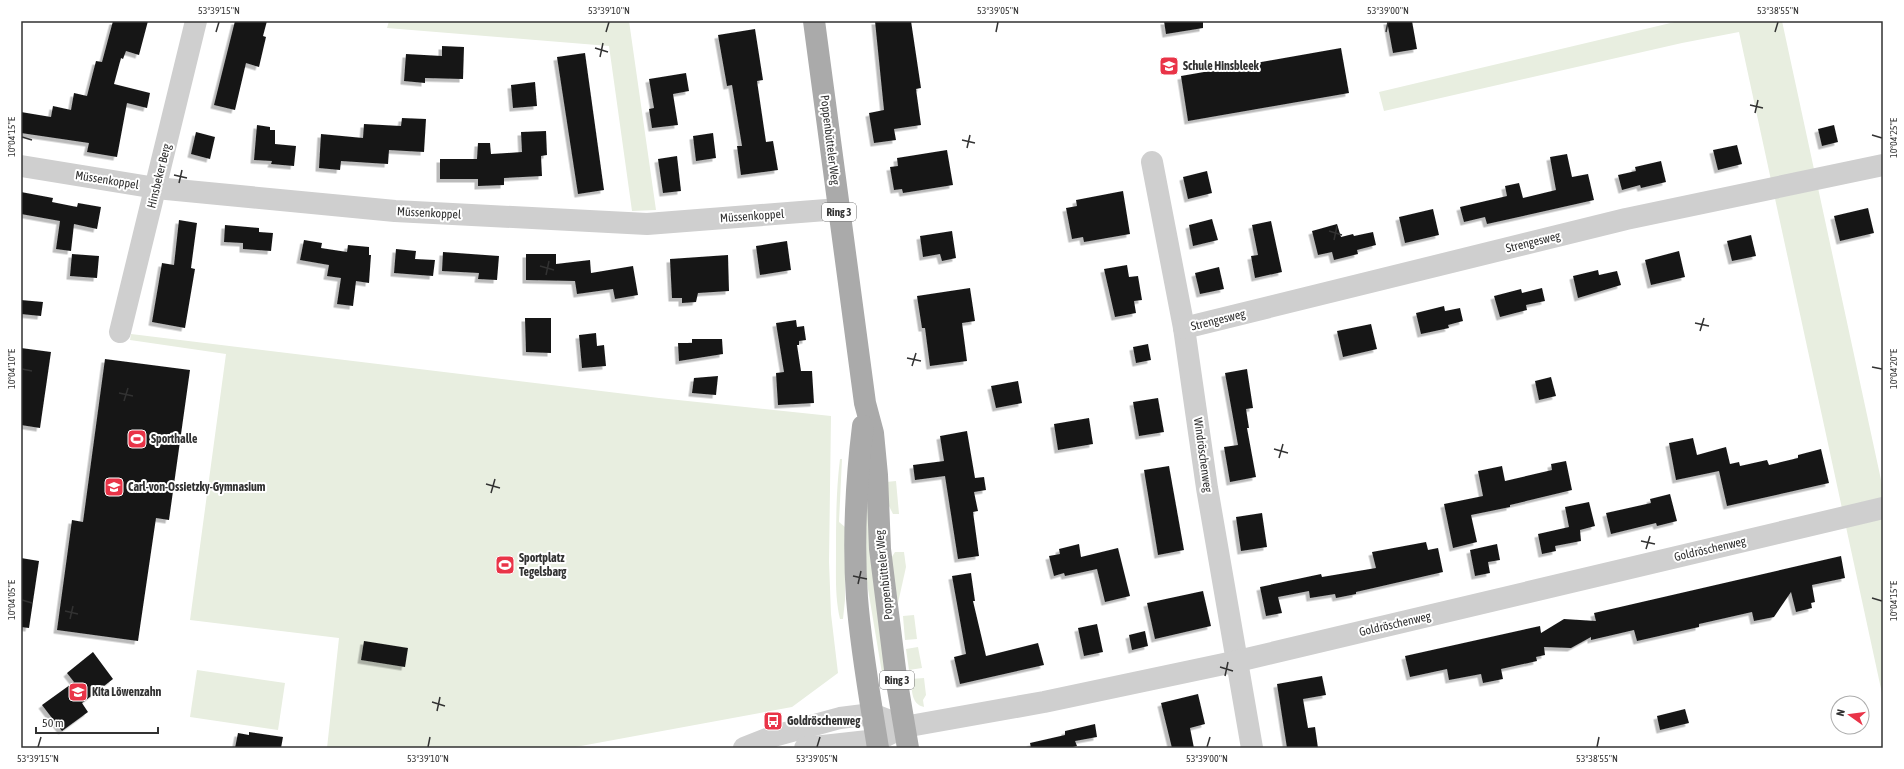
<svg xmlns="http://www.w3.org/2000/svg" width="1904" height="769" viewBox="0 0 1904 769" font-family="'Asap Condensed',sans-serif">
<defs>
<filter id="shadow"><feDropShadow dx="-3.5" dy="3.5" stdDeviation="0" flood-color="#0004"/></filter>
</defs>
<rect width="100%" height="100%" fill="#fff"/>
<!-- green -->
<g fill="#e8eee0">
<polygon points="389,21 629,21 656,210 632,211 609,46 387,28"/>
<polygon points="1679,21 1782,21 1883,489 1883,698 1739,32 1682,43 1384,111 1379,92"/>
<polygon points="131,334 659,398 831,416 829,562 831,614 838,673 792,707 570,748 327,748 339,638 190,620 226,354 130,340"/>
<path d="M840,459H842L839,522L845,527V600L843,619H840C835,598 836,576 836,554C836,522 836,491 840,459Z"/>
<polygon points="868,477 886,673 882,673 864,565"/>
<polygon points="896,481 899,514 893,514 886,500 886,482"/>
<polygon points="895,552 904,552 906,567 898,603 890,560"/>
<polygon points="914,615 917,639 905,640 903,616"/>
<polygon points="918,647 922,668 909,670 906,649"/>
<polygon points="197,670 285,683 278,730 190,717"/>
<path d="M924,678L926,695L923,700L924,707C911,704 912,690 911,679Z"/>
</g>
<!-- building -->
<g fill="#191919" filter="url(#shadow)">
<polygon points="113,21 148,21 139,55 126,51 123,59 121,58 114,84 150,93 147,108 127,103 117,157 87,152 89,143 21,133 21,112 51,117 53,106 71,110 74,93 87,96 96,61 102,62"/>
<polygon points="235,21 267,21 263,36 266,37 259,67 246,63 235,110 214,105"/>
<polygon points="875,21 911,21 921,88 916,89 921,125 894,129 896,140 874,143 869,113 884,110"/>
<polygon points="1164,21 1203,21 1203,28 1166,34"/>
<polygon points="1387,21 1412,21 1417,49 1393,53"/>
<polygon points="755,29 763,80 757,81 766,142 773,141 778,170 741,175 737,146 742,146 732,85 727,86 718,35"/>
<polygon points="442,46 464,47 463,79 425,78 425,83 404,81 406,54 442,56"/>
<polygon points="1341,48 1349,93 1188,121 1181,76"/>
<polygon points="585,53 604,190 578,194 557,57"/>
<polygon points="686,73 689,91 673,94 678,125 652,128 649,109 654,108 649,79"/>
<polygon points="535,82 537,106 513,108 511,85"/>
<polygon points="402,118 426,119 424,152 389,150 388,164 341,161 340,170 319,168 321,134 363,138 364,124 401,126"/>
<polygon points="257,125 270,127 270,130 275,130 275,144 296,146 294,166 271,164 272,161 254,160"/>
<polygon points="1834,125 1838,142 1822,146 1818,129"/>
<polygon points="546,131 547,155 541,156 542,176 504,178 504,185 478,186 478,179 440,179 440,159 477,159 478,143 490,143 491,154 522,152 521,132"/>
<polygon points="196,132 215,137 210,159 191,154"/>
<polygon points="713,133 716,158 696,161 693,136"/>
<polygon points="1737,145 1742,164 1718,170 1713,150"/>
<polygon points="947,150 953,185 903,193 902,189 894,190 890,167 898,166 897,158"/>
<polygon points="1567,154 1572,177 1588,174 1594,200 1487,224 1485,217 1464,222 1460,207 1507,196 1505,186 1519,183 1523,198 1556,190 1550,157"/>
<polygon points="677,156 681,191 663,193 658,159"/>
<polygon points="1661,161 1666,182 1641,188 1640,185 1622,190 1618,175 1636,171 1635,167"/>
<polygon points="1207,171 1212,193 1188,199 1183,177"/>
<polygon points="1123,191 1130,234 1084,242 1083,237 1072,239 1066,208 1077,206 1076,200"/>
<polygon points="21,192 53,198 52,202 77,207 78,203 101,207 97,229 74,224 71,251 56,249 60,221 21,214"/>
<polygon points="1868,208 1874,233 1840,241 1834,216"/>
<polygon points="1433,209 1439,235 1405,243 1399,217"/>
<polygon points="1212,219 1218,240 1193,246 1189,225"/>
<polygon points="179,220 197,223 191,268 195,269 185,328 152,322 162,263 174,265"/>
<polygon points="1271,221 1282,272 1255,278 1251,256 1258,255 1252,225"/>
<polygon points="1337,224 1341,237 1353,234 1354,236 1373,232 1376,245 1357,250 1358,254 1334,260 1332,252 1318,255 1312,231"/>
<polygon points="225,225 259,228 259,232 273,233 271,251 243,249 243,243 224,242"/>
<polygon points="952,231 956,258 942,261 940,254 923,257 920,236"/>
<polygon points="1751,235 1756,256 1732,261 1727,241"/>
<polygon points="304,240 322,243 321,248 347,252 348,245 369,247 369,255 371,255 369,283 356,281 353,306 337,304 341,278 327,276 329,265 300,260"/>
<polygon points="787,241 791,270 760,275 756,246"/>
<polygon points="396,249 416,251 415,259 435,260 433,276 394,273"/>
<polygon points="1679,251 1685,277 1651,285 1645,260"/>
<polygon points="443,252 499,256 497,280 478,279 479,273 442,271"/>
<polygon points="72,254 99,256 97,278 70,276"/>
<polygon points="526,254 556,254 556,264 590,260 591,273 633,266 638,295 615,299 613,289 577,294 575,281 526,280"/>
<polygon points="728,255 729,291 698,293 696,302 682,303 682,298 672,298 670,259"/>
<polygon points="1127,265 1129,277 1138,276 1142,300 1134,301 1136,313 1115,317 1104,269"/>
<polygon points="1219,267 1224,289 1200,294 1195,273"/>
<polygon points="1598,270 1599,275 1617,271 1621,285 1578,298 1573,276"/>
<polygon points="970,288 975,321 962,323 967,361 930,366 925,328 922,328 917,296"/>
<polygon points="1542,288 1545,301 1526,305 1527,310 1500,317 1494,296 1521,289 1522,293"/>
<polygon points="21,300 43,302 41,316 21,314"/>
<polygon points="1444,306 1445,311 1460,308 1463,321 1448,325 1449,328 1421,334 1416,313"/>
<polygon points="525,318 551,318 551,353 526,352"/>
<polygon points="796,320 797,327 804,326 806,340 799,341 799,345 797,345 801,371 812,371 814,403 778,405 776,373 784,372 776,323"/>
<polygon points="1371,324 1377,349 1343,357 1337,331"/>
<polygon points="596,333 597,346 604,345 606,366 582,368 579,335"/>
<polygon points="692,339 722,339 723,354 679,361 678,343 692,343"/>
<polygon points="1148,344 1151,360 1136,363 1133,347"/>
<polygon points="21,348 51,352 40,428 21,425"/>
<polygon points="105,359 190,370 169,520 156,518 138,641 57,630 72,520 83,522"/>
<polygon points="1247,369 1253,408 1246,409 1249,428 1247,428 1256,477 1230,482 1224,447 1238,445 1225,373"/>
<polygon points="718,376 716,395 692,393 694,378"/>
<polygon points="1551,377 1556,396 1539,400 1535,381"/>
<polygon points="1018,381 1022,403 996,408 991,386"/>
<polygon points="1158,398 1164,432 1139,436 1133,402"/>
<polygon points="1089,418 1093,444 1058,450 1054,424"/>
<polygon points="967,431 975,478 984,477 986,490 974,492 978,511 973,512 979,556 958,559 945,476 915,480 913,465 944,461 940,436"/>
<polygon points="1693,438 1697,455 1726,447 1730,464 1739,462 1740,466 1767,460 1769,465 1798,458 1798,455 1821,449 1829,483 1727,506 1719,471 1676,480 1669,443"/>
<polygon points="1566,461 1572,490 1510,505 1510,507 1471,515 1477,542 1453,548 1444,504 1483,496 1478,471 1502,466 1505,481 1552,470 1551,464"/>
<polygon points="1169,466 1184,550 1158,555 1144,470"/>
<polygon points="1670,494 1677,521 1657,526 1656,523 1611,534 1606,513 1651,503 1650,499"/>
<polygon points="1589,502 1595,526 1580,530 1581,541 1555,546 1556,551 1542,554 1538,534 1569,527 1565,507"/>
<polygon points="1262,513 1267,547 1241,551 1236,517"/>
<polygon points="1426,542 1428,550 1438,548 1443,572 1356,592 1356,594 1336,598 1335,594 1310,598 1309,591 1278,597 1282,613 1266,616 1260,587 1321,574 1322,577 1376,568 1372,552"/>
<polygon points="1079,544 1081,557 1118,548 1130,596 1105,602 1097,569 1065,576 1064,573 1054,576 1049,556 1060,554 1059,549"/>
<polygon points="1497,544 1500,560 1488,562 1490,573 1475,576 1470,550"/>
<polygon points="1841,556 1845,578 1812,585 1815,602 1811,603 1812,608 1796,612 1791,592 1774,617 1754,621 1752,612 1699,624 1699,627 1637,641 1634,630 1591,640 1591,637 1571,648 1544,647 1545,655 1536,657 1537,661 1501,669 1503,679 1483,683 1481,674 1449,680 1447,669 1410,677 1405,656 1540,626 1541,633 1564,619 1596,621 1594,613"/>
<polygon points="21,558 39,561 29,628 21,627"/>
<polygon points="971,573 975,601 973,601 986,656 1038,643 1044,665 960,684 954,657 966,654 952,576"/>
<polygon points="1203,591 1211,626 1155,639 1147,603"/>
<polygon points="1097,624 1103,652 1084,656 1078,628"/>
<polygon points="1145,631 1148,646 1132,650 1129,635"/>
<polygon points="364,641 408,648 405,667 361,660"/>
<polygon points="93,652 113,679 82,703 88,712 62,731 42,705 74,682 67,673"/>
<polygon points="1322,676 1326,695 1303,699 1308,728 1315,727 1318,748 1287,748 1277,684"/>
<polygon points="1198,694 1205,724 1190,728 1194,748 1172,748 1161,703"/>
<polygon points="1685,709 1689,723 1660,730 1657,716"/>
<polygon points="1095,724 1097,737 1075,741 1077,746 1069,748 1031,748 1030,743 1065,735 1065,731"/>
<polygon points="249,732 283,737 281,748 235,748 238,733 249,735"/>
</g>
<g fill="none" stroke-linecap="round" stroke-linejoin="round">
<!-- minor -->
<g stroke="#cfcfcf" stroke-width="22">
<polyline points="1152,162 1184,328 1207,488 1252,748"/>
<polyline points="21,166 156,188 395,211 647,224 839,209"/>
<polyline points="1184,328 1626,219 1883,165"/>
<polyline points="120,332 196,21"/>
<polyline points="744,748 774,736 840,718 872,714 890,721"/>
<polyline points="805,748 877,740 904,727 1044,702 1238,661 1883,508"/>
</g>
<!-- major -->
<g stroke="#aaa" stroke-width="22">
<polyline points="814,21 865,403 873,433 877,475 880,549 896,677 908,748"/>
<path d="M863,426C856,483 853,540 857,598C861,649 870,698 878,748"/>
</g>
</g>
<!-- ticks -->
<path fill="none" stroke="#323232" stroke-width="1.5" d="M216,32L219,22M606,32L609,22M996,32L998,22M1386,32L1388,22M1775,32L1778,22M595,48L608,52M600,57L603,43M1750,105L1763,108M1755,113L1758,100M1872,135L1882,138M22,137L32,140M962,140L975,143M967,148L970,135M174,175L187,178M179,183L182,170M1329,231L1342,235M1334,240L1337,226M540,266L554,270M546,275L549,261M1695,323L1709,326M1700,331L1704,318M907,358L921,361M912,366L916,353M1872,367L1882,369M22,369L32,371M119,393L133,396M124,401L128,388M1274,449L1288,453M1279,458L1283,444M486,484L500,488M491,493L495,479M1641,541L1655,544M1646,549L1650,536M853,576L867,579M858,584L861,571M1872,598L1882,601M22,600L32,603M65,611L78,614M70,619L73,606M1220,667L1233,671M1225,676L1228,662M432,702L445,706M437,711L440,697M38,747L41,737M428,747L430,737M817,747L820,737M1207,747L1210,737M1597,747L1599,737"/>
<!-- icons -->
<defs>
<symbol id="school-square" viewBox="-11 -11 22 22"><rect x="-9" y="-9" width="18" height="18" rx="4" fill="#e93448" stroke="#fff"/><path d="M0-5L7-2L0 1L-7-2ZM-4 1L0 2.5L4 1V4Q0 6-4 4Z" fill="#fff"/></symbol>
<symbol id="stadium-square" viewBox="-11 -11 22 22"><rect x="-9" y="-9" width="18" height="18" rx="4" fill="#e93448" stroke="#fff"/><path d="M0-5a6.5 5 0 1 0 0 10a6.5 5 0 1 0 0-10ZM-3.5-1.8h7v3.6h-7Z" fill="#fff"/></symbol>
<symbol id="bus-square" viewBox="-11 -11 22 22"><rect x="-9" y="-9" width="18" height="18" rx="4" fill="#e93448" stroke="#fff"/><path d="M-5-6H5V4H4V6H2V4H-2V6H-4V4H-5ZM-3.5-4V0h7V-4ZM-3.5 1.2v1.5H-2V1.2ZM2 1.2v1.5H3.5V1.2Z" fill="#fff"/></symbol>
</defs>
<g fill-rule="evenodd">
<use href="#school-square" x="1158" y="55" width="22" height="22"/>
<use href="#stadium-square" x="126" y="428" width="22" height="22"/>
<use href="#school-square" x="103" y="476" width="22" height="22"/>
<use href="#stadium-square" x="494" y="554" width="22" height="22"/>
<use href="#school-square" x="67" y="681" width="22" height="22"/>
<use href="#bus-square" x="762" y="710" width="22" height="22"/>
</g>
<g text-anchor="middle" stroke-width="4" stroke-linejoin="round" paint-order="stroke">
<!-- shield labels -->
<g fill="#fff" stroke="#707070" stroke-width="1">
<rect x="822" y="203" width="34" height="18" rx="3"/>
<rect x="880" y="671" width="34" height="18" rx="3"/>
</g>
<g font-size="11" font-weight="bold" fill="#323232">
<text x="839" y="216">Ring 3</text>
<text x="897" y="684">Ring 3</text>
</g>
<!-- poi labels -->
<g font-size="12" font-weight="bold" fill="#323232" stroke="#fff" text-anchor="start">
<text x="1183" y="70">Schule Hinsbleek</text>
<text x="151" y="443">Sporthalle</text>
<text x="128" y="491">Carl-von-Ossietzky-Gymnasium</text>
<text x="519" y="562">Sportplatz<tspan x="519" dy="14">Tegelsbarg</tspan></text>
<text x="92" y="696">Kita Löwenzahn</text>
<text x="787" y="725">Goldröschenweg</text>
</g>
<!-- street labels -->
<g font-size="12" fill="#323232" stroke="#fff">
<text transform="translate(830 140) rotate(83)" y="4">Poppenbütteler Weg</text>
<text transform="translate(159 176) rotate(-76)" y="4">Hinsbeker Berg</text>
<text transform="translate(107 180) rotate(9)" y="4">Müssenkoppel</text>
<text transform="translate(429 213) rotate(3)" y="4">Müssenkoppel</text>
<text transform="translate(752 216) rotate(-4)" y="4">Müssenkoppel</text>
<text transform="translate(1533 242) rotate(-14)" y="4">Strengesweg</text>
<text transform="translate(1218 320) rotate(-14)" y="4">Strengesweg</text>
<text transform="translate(1203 455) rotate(82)" y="4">Windröschenweg</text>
<text transform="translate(1710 549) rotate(-13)" y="4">Goldröschenweg</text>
<text transform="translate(884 575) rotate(-96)" y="4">Poppenbütteler Weg</text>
<text transform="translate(1395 624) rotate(-13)" y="4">Goldröschenweg</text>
</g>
</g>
<!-- border -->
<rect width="1904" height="769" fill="none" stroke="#ffffff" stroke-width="44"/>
<!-- north arrow -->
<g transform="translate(1850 715) rotate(284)"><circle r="19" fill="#ffffff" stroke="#adadad"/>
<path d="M0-3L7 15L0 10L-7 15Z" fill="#e93448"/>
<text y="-6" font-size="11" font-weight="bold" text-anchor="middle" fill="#323232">N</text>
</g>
<!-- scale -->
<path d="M36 727v6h122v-6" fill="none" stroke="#323232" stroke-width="2"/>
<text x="42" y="727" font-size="12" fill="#323232" stroke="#ffffff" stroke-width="3" paint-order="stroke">50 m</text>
<rect x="22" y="22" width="1860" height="725" fill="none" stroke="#323232" stroke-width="1.5"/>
<g font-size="10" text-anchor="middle" fill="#323232">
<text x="219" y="14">53°39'15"N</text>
<text x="609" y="14">53°39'10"N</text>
<text x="998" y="14">53°39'05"N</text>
<text x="1388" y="14">53°39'00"N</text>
<text x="1778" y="14">53°38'55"N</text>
<text transform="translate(11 137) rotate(-90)" y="4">10°04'15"E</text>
<text transform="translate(1893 138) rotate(-90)" y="4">10°04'25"E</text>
<text transform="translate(11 369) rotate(-90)" y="4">10°04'10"E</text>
<text transform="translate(1893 369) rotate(-90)" y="4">10°04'20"E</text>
<text transform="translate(11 600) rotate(-90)" y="4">10°04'05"E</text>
<text transform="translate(1893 601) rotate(-90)" y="4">10°04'15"E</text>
<text x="38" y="762">53°39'15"N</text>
<text x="428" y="762">53°39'10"N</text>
<text x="817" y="762">53°39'05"N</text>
<text x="1207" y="762">53°39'00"N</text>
<text x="1597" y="762">53°38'55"N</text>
</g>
</svg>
